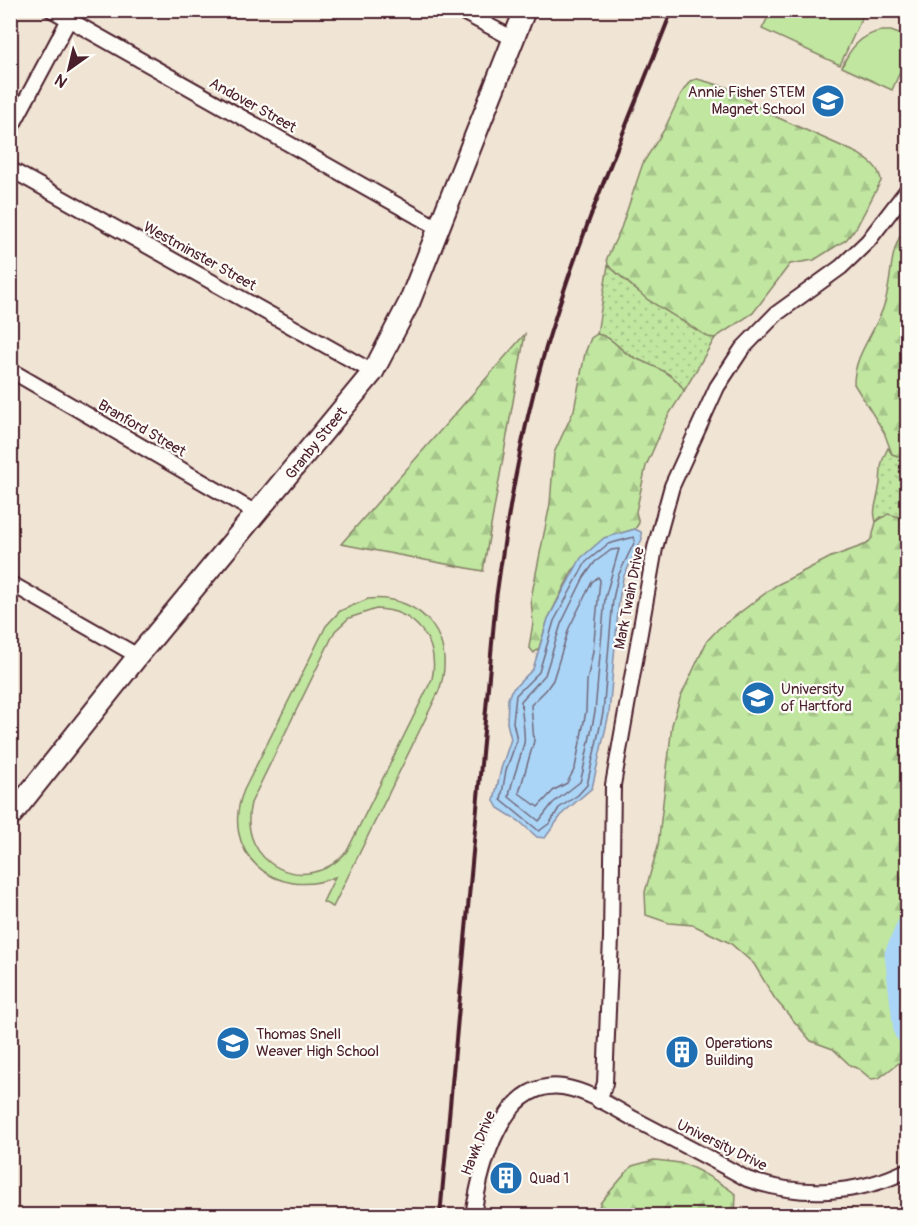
<svg xmlns="http://www.w3.org/2000/svg" width="918" height="1226" viewBox="0 0 918 1226" font-family="Pangolin,sans-serif">
<defs>
<pattern id="green-dots" width="8" height="8" patternUnits="userSpaceOnUse" patternTransform="scale(1.5)"><rect width="8" height="8" fill="#c0e6a0"/><path d="M2 2h.1M6 6h.1" fill="none" stroke="#a6c58a" stroke-width="1.8" stroke-linecap="round"/></pattern>
<pattern id="forest-firs" width="22" height="20" patternUnits="userSpaceOnUse" patternTransform="scale(1.5)"><rect width="22" height="20" fill="#c0e6a0"/><path d="M5 1l3.5 6h-7zM16 11l3.5 6h-7z" fill="#a6c58a"/></pattern>
</defs>
<rect width="100%" height="100%" fill="#f0e4d4"/>
<filter id="ink" filterUnits="userSpaceOnUse"><feTurbulence type="fractalNoise" baseFrequency=".0167" numOctaves="2"/><feDisplacementMap in="SourceGraphic" scale="12" xChannelSelector="R" yChannelSelector="G"/><feConvolveMatrix kernelMatrix="1 2 1 2 8 2 1 2 1" color-interpolation-filters="sRGB"/></filter>
<g filter="url(#ink)">
<!-- green -->
<g fill="url(#green-dots)" stroke="#858266" stroke-width="1.5">
<path d="M608,265L636,290L708,336L715,338L684,391C675,371 647,365 629,355C618,348 611,336 597,334Z"/>
<path d="M888,448L892,454L907,459V519L881,517L876,522C872,510 877,502 879,489C883,470 877,469 888,448Z"/>
</g>
<!-- forest -->
<g fill="url(#forest-firs)" stroke="#858266" stroke-width="1.5">
<path d="M697,79L726,87L772,115L857,153C868,160 880,167 881,181L856,228L846,240L814,260L790,264L753,313L715,338L708,337L648,300L608,265L607,258L621,228L643,163L664,130L681,94L690,81Z"/>
<path d="M907,223V459L892,454L884,432L854,384C854,352 877,332 885,302C894,269 887,256 907,223Z"/>
<polygon points="525,334 483,571 341,544"/>
<path d="M597,334C611,336 618,348 629,355C647,365 675,371 684,391L668,416L646,466L636,512L639,523L635,529L605,538L572,571L548,619L539,648L534,653L529,647L533,623L531,598L550,504L554,453L574,410L585,353L591,338Z"/>
<polygon points="888,514 908,519 908,1056 879,1078 871,1079 859,1069 851,1066 833,1049 811,1041 775,999 754,964 730,943 693,925 669,923 646,915 645,892 658,846 672,725 680,698 707,641 718,629 775,586 831,557 867,544 872,538 876,522"/>
<path d="M654,1160C663,1161 674,1161 683,1164C692,1166 730,1188 736,1195L735,1215H677L666,1208L655,1215L595,1216L601,1202L632,1166Z"/>
</g>
<!-- pitch -->
<g fill="#c0e6a0" stroke="#858266" stroke-width="1.5" fill-rule="evenodd">
<polygon points="771,11 771,10 865,11 840,65 762,29"/>
<path d="M880,31H891L907,37V56L892,90L842,67C850,48 860,36 880,31Z"/>
<path d="M368,599C424,594 459,641 438,693L333,907L323,902L335,877C275,902 218,852 244,790L326,626L340,611ZM376,609C415,610 440,641 432,679L347,851C307,899 236,864 251,803L335,631L349,618Z"/>
</g>
<!-- water -->
<polygon fill="#abd5f6" stroke="#848ca5" stroke-width="1.5" points="635,529 641,532 642,539 623,578 619,600 609,714 592,788 563,813 545,838 537,837 519,821 498,808 494,801 501,769 511,739 507,723 508,699 511,691 533,669 548,619 581,558 604,538"/>
<g fill="none" stroke-linecap="round" stroke-linejoin="round">
<!-- shore -->
<g stroke="#71687c" stroke-width="1.5">
<polygon points="634,537 635,541 618,576 613,599 603,713 587,785 578,795 559,808 550,823 539,831 501,800 506,770 517,740 513,722 516,695 539,672 554,621 586,562 608,544"/>
<path d="M619,549L605,598L595,712L583,771L580,782L553,803L539,821L509,797C512,778 520,761 524,743C526,737 521,711 521,701L545,675L561,624L584,577L595,562L611,550Z"/>
<polygon points="598,577 600,580 593,651 587,681 586,711 575,768 567,783 554,790 538,807 519,793 534,741 531,705 546,690 553,680 569,628 592,582"/>
</g>
<!-- river -->
<polyline stroke="#abd5f6" stroke-width="21" points="908,924 895,954 904,1031 908,1036"/>
<defs>
<g id="minor">
<polyline points="52,10 438,228"/>
<polyline points="459,10 514,39"/>
<polyline points="10,130 74,10"/>
<polyline points="10,169 373,372"/>
<polyline points="10,370 258,514"/>
<polyline points="10,583 138,656"/>
<polyline points="599,1101 605,1083 611,938 613,785 655,548 672,486 717,387 742,349 776,314 841,267 868,241 908,189"/>
<path d="M473,1216C480,1170 501,1078 563,1087C588,1091 613,1107 634,1119C672,1139 710,1158 747,1179C800,1198 858,1195 908,1170"/>
</g>
<polyline id="secondary" points="10,817 138,656 373,372 409,303 525,10"/>
</defs>
<!-- minor casing -->
<use href="#minor" stroke="#4a1f2b" stroke-width="18"/>
<!-- secondary casing -->
<use href="#secondary" stroke="#4a1f2b" stroke-width="24"/>
<!-- minor -->
<use href="#minor" stroke="#fdfcf7" stroke-width="14"/>
<!-- secondary -->
<use href="#secondary" stroke="#fdfcf7" stroke-width="20"/>
<!-- rail -->
<path stroke="#4a1f2b" stroke-width="4" d="M440,1216L496,599C507,519 520,439 542,361C576,241 627,126 672,10"/>
</g>
</g>
<!-- icons -->
<defs>
<symbol id="school-disc" viewBox="-11 -11 22 22"><circle r="9.5" fill="#1f6fb2" stroke="#fdfcf7"/><path d="M0-5L7-2L0 1L-7-2ZM-4 1L0 2.5L4 1V4Q0 6-4 4Z" fill="#fff"/></symbol>
<symbol id="university-disc" viewBox="-11 -11 22 22"><circle r="9.5" fill="#1f6fb2" stroke="#fdfcf7"/><path d="M0-5L7-2L0 1L-7-2ZM-4 1L0 2.5L4 1V4Q0 6-4 4Z" fill="#fff"/></symbol>
<symbol id="building-disc" viewBox="-11 -11 22 22"><circle r="9.5" fill="#1f6fb2" stroke="#fdfcf7"/><path d="M-4-6H4V6H1V3H-1V6H-4ZM-2.5-4.3h1.7v1.8h-1.7ZM.8-4.3h1.7v1.8H.8ZM-2.5-1h1.7V.8h-1.7ZM.8-1h1.7V.8H.8Z" fill="#fff"/></symbol>
</defs>
<g fill-rule="evenodd">
<use href="#school-disc" x="809" y="82" width="38" height="38"/>
<use href="#university-disc" x="739" y="679" width="38" height="38"/>
<use href="#school-disc" x="214" y="1024" width="38" height="38"/>
<use href="#building-disc" x="663" y="1033" width="38" height="38"/>
<use href="#building-disc" x="487" y="1159" width="38" height="38"/>
</g>
<g text-anchor="middle" stroke-width="4.5" stroke-linejoin="round" paint-order="stroke">
<!-- poi labels -->
<g font-size="15" fill="#4a1f2b" stroke="#fdfcf7" text-anchor="start">
<text x="805" y="97" text-anchor="end">Annie Fisher STEM<tspan x="805" dy="17">Magnet School</tspan></text>
<text x="781" y="694">University<tspan x="781" dy="17">of Hartford</tspan></text>
<text x="256" y="1039">Thomas Snell<tspan x="256" dy="17">Weaver High School</tspan></text>
<text x="705" y="1048">Operations<tspan x="705" dy="17">Building</tspan></text>
<text x="529" y="1183">Quad 1</text>
</g>
<!-- street labels -->
<g font-size="15" fill="#4a1f2b" stroke="#fdfcf7">
<text transform="translate(253 105) rotate(29)" y="5">Andover Street</text>
<text transform="translate(200 256) rotate(29)" y="5">Westminster Street</text>
<text transform="translate(142 428) rotate(30)" y="5">Branford Street</text>
<text transform="translate(316 443) rotate(-51)" y="5">Granby Street</text>
<text transform="translate(629 598) rotate(-79)" y="5">Mark Twain Drive</text>
<text transform="translate(478 1143) rotate(-68)" y="5">Hawk Drive</text>
<text transform="translate(722 1145) rotate(26)" y="5">University Drive</text>
</g>
</g>
<!-- margin -->
<rect width="918" height="1226" fill="none" stroke="#fdfcf7" stroke-width="36"/>
<rect x="18" y="18" width="882" height="1190" fill="none" stroke="#4a1f2b" stroke-width="2" filter="url(#ink)"/>
<!-- north arrow -->
<g transform="translate(69 69) rotate(214)" stroke="#fdfcf7" stroke-width="4.5" paint-order="stroke">
<path d="M0-4.5L10 22L0 15L-10 22Z" fill="#4a1f2b"/>
<text y="-9" font-size="16" font-weight="bold" text-anchor="middle" fill="#4a1f2b">N</text>
</g>
</svg>
